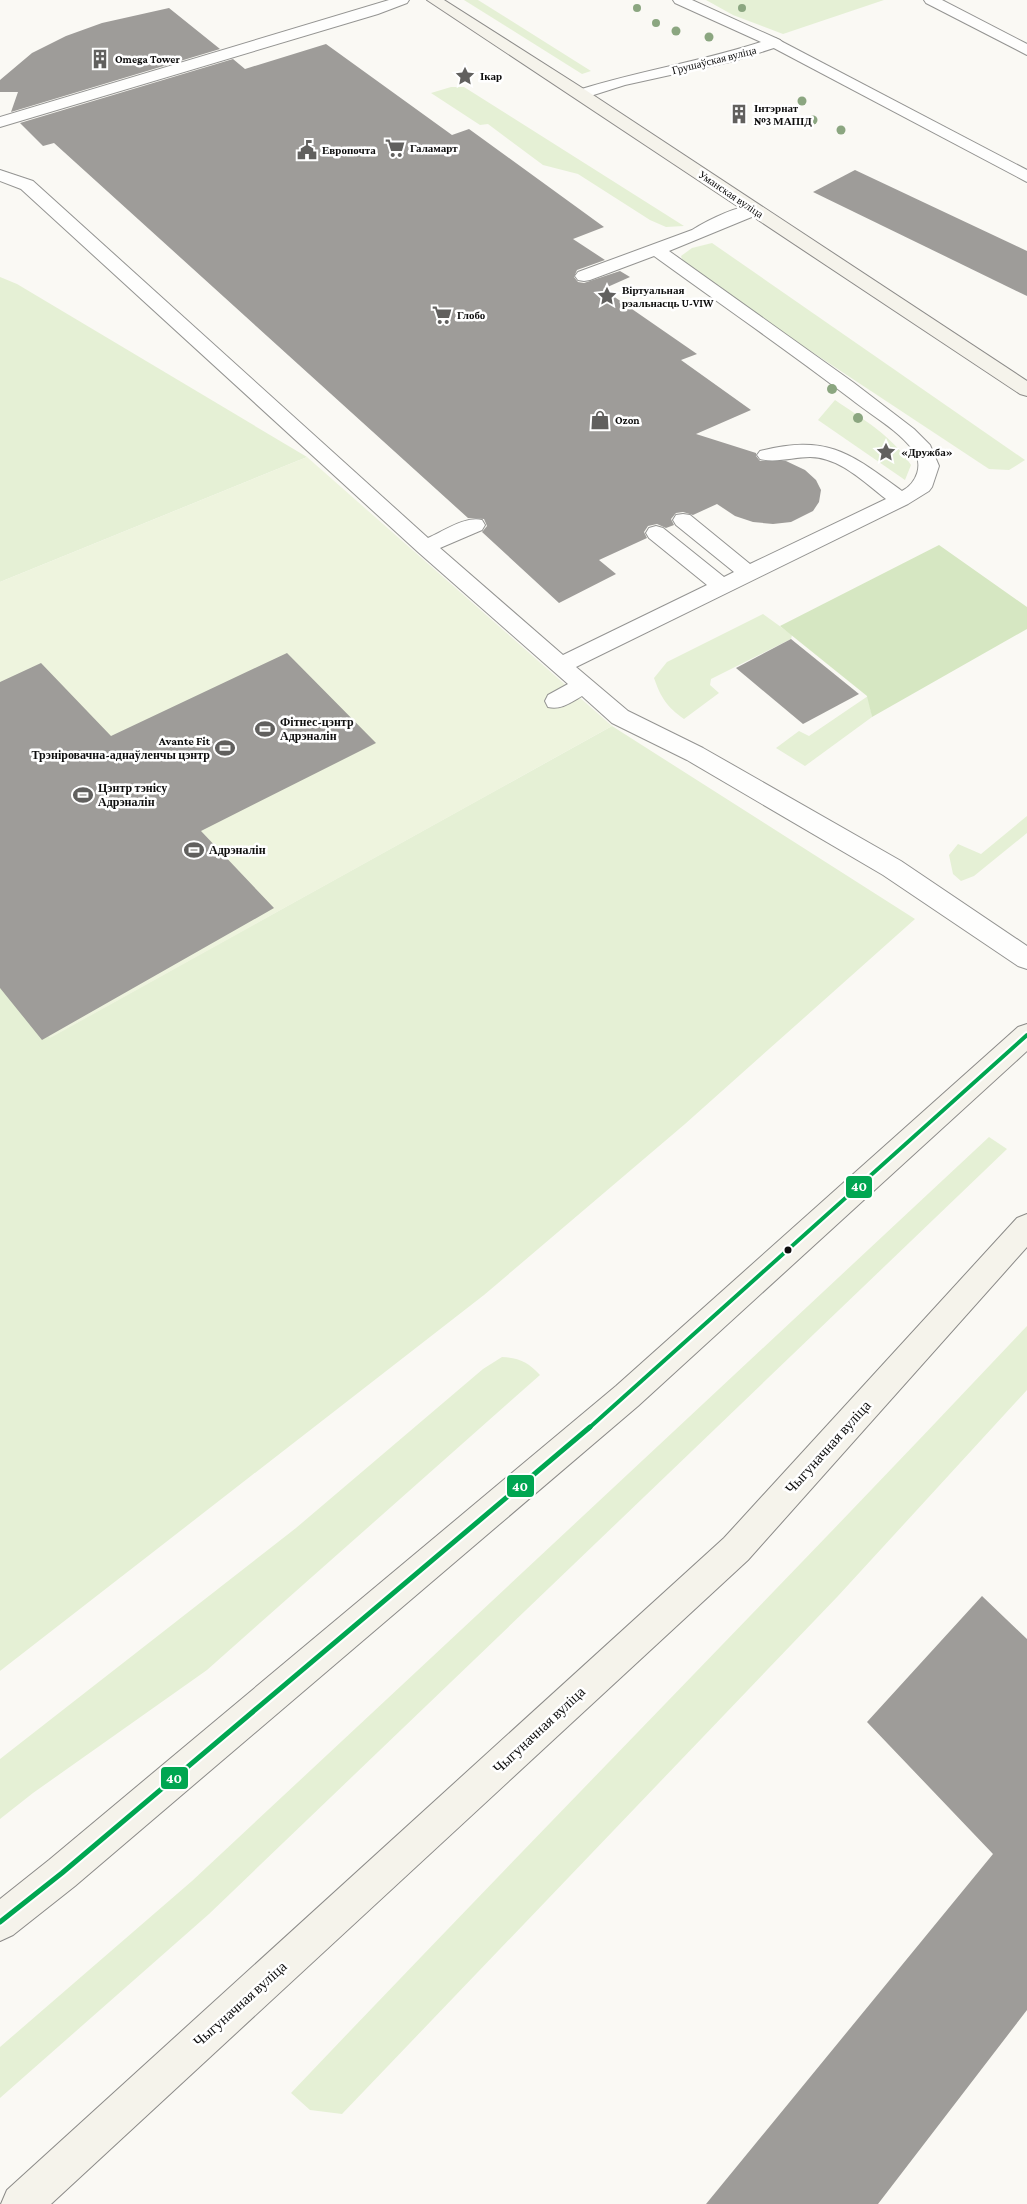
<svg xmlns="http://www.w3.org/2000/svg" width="1027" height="2204" viewBox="0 0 1027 2204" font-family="'Crimson Pro',serif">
<rect width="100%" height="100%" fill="#faf9f4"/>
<!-- green -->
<g fill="#e5f0d5">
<polygon points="464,0 478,0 591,71 582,74"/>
<polygon points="706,0 884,0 783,34 733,15"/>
<polygon points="451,87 464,87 684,226 666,227 650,220 578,174 543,165 488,124 480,125 431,93"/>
<polygon points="712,243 1025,460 1009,470 989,469 685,268 681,256 692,248"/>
<polygon points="0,277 17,284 307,457 0,582"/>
<path d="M835,400C864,420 891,435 911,465L905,480L818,420Z"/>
<path d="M763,614L792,635L791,639L711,679L710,685L719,693L684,719C667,707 661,698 654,678L667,662Z"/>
<polygon points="868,696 872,717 805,766 776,748 799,731 809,736"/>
<polygon points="612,726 915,919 685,1124 484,1295 0,1671 0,974 51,1037"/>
<polygon points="1027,816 1027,833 974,876 961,881 953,874 949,855 958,844 981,854"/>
<polygon points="989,1137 1007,1149 209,1914 0,2098 0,2047 192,1881"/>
<path d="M1027,1326V1390L838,1596L342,2114L310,2110L291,2093C535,1836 784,1584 1027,1326Z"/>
<path d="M502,1357C519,1358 528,1362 540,1375L207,1670L33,1793L0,1819V1759L296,1528L483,1369Z"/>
</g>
<!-- forest -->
<polygon fill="#d6e7c2" points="939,545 1027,607 1027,629 872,717 867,696 780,626"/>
<!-- pitch -->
<polygon fill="#eef4de" points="307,457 612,726 50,1038 0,974 0,582"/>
<!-- building -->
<g fill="#9e9c99">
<polygon points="169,8 220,49 11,112 18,92 0,92 0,80 32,53 66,36 102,23"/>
<polygon points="326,44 452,135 469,129 604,227 573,239 605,260 577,270 574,277 578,282 584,283 620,271 630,277 603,289 697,354 681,360 751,410 696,434 756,453 756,456 760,461 786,461 805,470 816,480 821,490 819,502 813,511 791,522 773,524 753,522 735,516 717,504 693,515 683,512 676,513 671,519 674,525 666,528 657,524 648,526 644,532 647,538 599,560 616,574 559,603 482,532 487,526 484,519 468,518 54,143 43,146 20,123 233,59 245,69"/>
<polygon points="855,170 1027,251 1027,296 813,192"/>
<polygon points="791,639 859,694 803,724 736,668"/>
<polygon points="287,653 376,743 201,831 274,908 42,1040 0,988 0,682 41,663 111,736"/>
<polygon points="982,1596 1027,1639 1027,2010 878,2204 706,2204 993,1854 867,1722"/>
</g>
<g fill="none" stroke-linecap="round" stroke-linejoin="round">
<defs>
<g id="lane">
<polygon points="389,0 409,0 407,3 378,14 0,127 0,117"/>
<polygon points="924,0 942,0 1027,44 1027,55 926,3"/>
<polygon points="775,38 1027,170 1027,182 770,46 767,43 770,40"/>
<path d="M0,170L33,181L428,538C444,531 465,516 482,520L485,525L482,530L440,548L563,655L707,585L649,538L646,533L649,528L656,526L663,528L724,577L734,572L676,525L673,520L676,515L683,514L690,515L750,564L886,499C864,482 839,457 810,457C794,457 776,463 760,459L757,455L760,451C828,434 850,453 902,491C917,483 924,464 913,450C898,430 871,415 851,399C787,350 720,304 654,256L590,280L584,281L578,280L575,276L578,272L692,230C706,221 743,202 759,206L762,210L759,214L669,251L854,383L914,429L930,445L939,466L932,487L929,491L908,504L576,667L628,711L703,748L901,861L1027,946V969L1018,966L883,875L687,760L612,723L582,696C570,703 561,710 548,707L545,701L548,695L568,684L418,552L21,189L0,181Z"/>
</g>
<path id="street" d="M673,0H692L780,40L783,43L780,46L734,61L625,85L581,99L575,97L573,94L575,91C637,71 700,62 761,42L675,3Z"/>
<g id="secondary">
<polygon points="427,0 444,0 587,91 1027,381 1027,396 1020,394"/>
<polygon points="1027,1024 1027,1051 638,1406 75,1886 13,1935 0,1941 0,1899 49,1860 616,1386 1018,1027"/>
<polygon points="1027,1214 1027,1247 748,1560 51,2204 1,2204 7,2190 724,1538 1017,1218"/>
</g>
</defs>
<!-- lane casing -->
<use href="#lane" stroke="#949492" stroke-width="2"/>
<!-- street casing -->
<use href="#street" stroke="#949492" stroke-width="2"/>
<!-- secondary casing -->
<use href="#secondary" stroke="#8b8a88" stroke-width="2"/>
<!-- lane -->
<use href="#lane" fill="#fefefd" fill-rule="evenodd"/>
<!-- street -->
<use href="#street" fill="#fefefd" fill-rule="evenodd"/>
<!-- secondary -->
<use href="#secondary" fill="#f5f3eb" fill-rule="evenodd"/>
<defs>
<polyline id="bus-1-far1" points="588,1429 1027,1035"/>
<polyline id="bus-1" points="0,1922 62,1873 590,1427"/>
</defs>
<!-- bus-1-far1 casing -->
<use href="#bus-1-far1" stroke="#fff" stroke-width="8"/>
<!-- bus-1 casing -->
<use href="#bus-1" stroke="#fff" stroke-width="9"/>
<!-- bus-1-far1 -->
<use href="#bus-1-far1" stroke="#00a651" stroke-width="4"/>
<!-- bus-1 -->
<use href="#bus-1" stroke="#00a651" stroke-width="5"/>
</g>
<!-- trees -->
<g fill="#8ba680">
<circle cx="637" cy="8" r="4"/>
<circle cx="742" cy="8" r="4"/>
<circle cx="656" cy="23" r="4"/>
<circle cx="676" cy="31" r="4.5"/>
<circle cx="709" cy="37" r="4.5"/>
<circle cx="802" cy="101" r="4.5"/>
<circle cx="813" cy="120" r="4.5"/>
<circle cx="841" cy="130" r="4.5"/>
<circle cx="832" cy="389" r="5"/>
<circle cx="858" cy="418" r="5"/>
</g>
<!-- icons -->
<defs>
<symbol id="building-bare" viewBox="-9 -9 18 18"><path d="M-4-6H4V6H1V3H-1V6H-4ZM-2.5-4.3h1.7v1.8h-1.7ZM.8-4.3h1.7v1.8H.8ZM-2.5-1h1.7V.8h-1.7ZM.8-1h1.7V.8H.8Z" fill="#61605e" stroke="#fff" stroke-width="2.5" paint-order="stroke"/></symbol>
<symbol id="sight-bare" viewBox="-9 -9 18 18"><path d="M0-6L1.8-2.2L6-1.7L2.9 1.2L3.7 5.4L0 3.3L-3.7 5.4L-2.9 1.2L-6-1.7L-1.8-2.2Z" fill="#61605e" stroke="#fff" stroke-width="2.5" paint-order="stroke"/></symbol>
<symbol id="supermarket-bare" viewBox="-9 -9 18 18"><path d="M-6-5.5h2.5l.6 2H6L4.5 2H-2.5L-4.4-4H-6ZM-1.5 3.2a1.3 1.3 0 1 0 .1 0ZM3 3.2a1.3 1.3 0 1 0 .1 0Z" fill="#61605e" stroke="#fff" stroke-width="2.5" paint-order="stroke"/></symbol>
<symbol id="civic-bare" viewBox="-9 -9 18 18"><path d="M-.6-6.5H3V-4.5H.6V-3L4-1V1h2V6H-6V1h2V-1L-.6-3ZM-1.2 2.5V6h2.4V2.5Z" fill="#61605e" stroke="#fff" stroke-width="2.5" paint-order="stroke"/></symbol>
<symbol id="shop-bare" viewBox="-9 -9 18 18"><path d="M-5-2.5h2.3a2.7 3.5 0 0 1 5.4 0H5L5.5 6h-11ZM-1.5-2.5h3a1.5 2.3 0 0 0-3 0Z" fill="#61605e" stroke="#fff" stroke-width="2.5" paint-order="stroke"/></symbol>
<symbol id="stadium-bare" viewBox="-9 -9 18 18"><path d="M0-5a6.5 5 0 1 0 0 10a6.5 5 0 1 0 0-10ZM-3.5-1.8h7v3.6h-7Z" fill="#61605e" stroke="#fff" stroke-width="2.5" paint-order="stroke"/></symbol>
</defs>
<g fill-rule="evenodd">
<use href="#building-bare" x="86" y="45" width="28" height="28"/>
<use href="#sight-bare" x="451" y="62" width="28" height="28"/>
<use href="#building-bare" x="725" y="100" width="28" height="28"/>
<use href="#supermarket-bare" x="381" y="134" width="28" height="28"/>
<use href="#civic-bare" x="293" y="136" width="28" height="28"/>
<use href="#sight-bare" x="593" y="282" width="28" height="28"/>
<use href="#supermarket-bare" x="428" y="301" width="28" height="28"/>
<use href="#shop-bare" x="586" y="406" width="28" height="28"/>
<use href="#sight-bare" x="872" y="438" width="28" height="28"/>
<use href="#stadium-bare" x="251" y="715" width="28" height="28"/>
<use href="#stadium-bare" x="211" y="734" width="28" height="28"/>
<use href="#stadium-bare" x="69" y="781" width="28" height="28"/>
<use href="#stadium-bare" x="180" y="836" width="28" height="28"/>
</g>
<!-- markers -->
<circle fill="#0e0e0e" stroke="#fff" stroke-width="2" cx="788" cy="1250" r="4.5"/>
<g text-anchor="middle" stroke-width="5" stroke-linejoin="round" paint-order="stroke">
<!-- far-poi labels -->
<g font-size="11" font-weight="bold" fill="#0e0e0e" stroke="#fff" text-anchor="start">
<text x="115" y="63">Omega Tower</text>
<text x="480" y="80">Ікар</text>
<text x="754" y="112">Інтэрнат<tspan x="754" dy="13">№3 МАПІД</tspan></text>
<text x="410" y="152">Галамарт</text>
<text x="322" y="154">Европочта</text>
<text x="622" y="294">Віртуальная<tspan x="622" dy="13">рэальнасць U-VIW</tspan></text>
<text x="457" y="319">Глобо</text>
<text x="615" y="424">Ozon</text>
<text x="901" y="456">«Дружба»</text>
</g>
<!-- far-street labels -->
<g font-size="11" fill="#0e0e0e" stroke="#fff">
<text transform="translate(714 60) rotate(-14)" y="4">Грушаўская вуліца</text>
<text transform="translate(731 194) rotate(34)" y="4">Уманская вуліца</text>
</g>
<!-- poi labels -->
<g font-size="12" font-weight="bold" fill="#0e0e0e" stroke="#fff" text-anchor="start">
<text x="280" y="726">Фітнес-цэнтр<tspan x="280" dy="14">Адрэналін</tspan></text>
<text x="210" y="745" text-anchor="end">Avante Fit<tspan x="210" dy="14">Трэніровачна-аднаўленчы цэнтр</tspan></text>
<text x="98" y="792">Цэнтр тэнісу<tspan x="98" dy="14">Адрэналін</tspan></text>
<text x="209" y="854">Адрэналін</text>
</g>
<!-- near-street labels -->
<g font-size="15" fill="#0e0e0e" stroke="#fff">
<text transform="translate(828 1447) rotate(-48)" y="5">Чыгуначная вуліца</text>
<text transform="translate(539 1730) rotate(-43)" y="5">Чыгуначная вуліца</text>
<text transform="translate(240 2004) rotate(-42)" y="5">Чыгуначная вуліца</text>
</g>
</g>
<g stroke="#fff" stroke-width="2">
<rect x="845" y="1175" width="28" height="24" rx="5" fill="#00a651"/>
<rect x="506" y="1474" width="29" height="24" rx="5" fill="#00a651"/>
<rect x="160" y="1766" width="29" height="24" rx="5" fill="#00a651"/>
</g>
<g font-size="14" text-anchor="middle" font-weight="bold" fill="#fff">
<text x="859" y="1191">40</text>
<text x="520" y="1491">40</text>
<text x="174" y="1783">40</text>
</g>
</svg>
